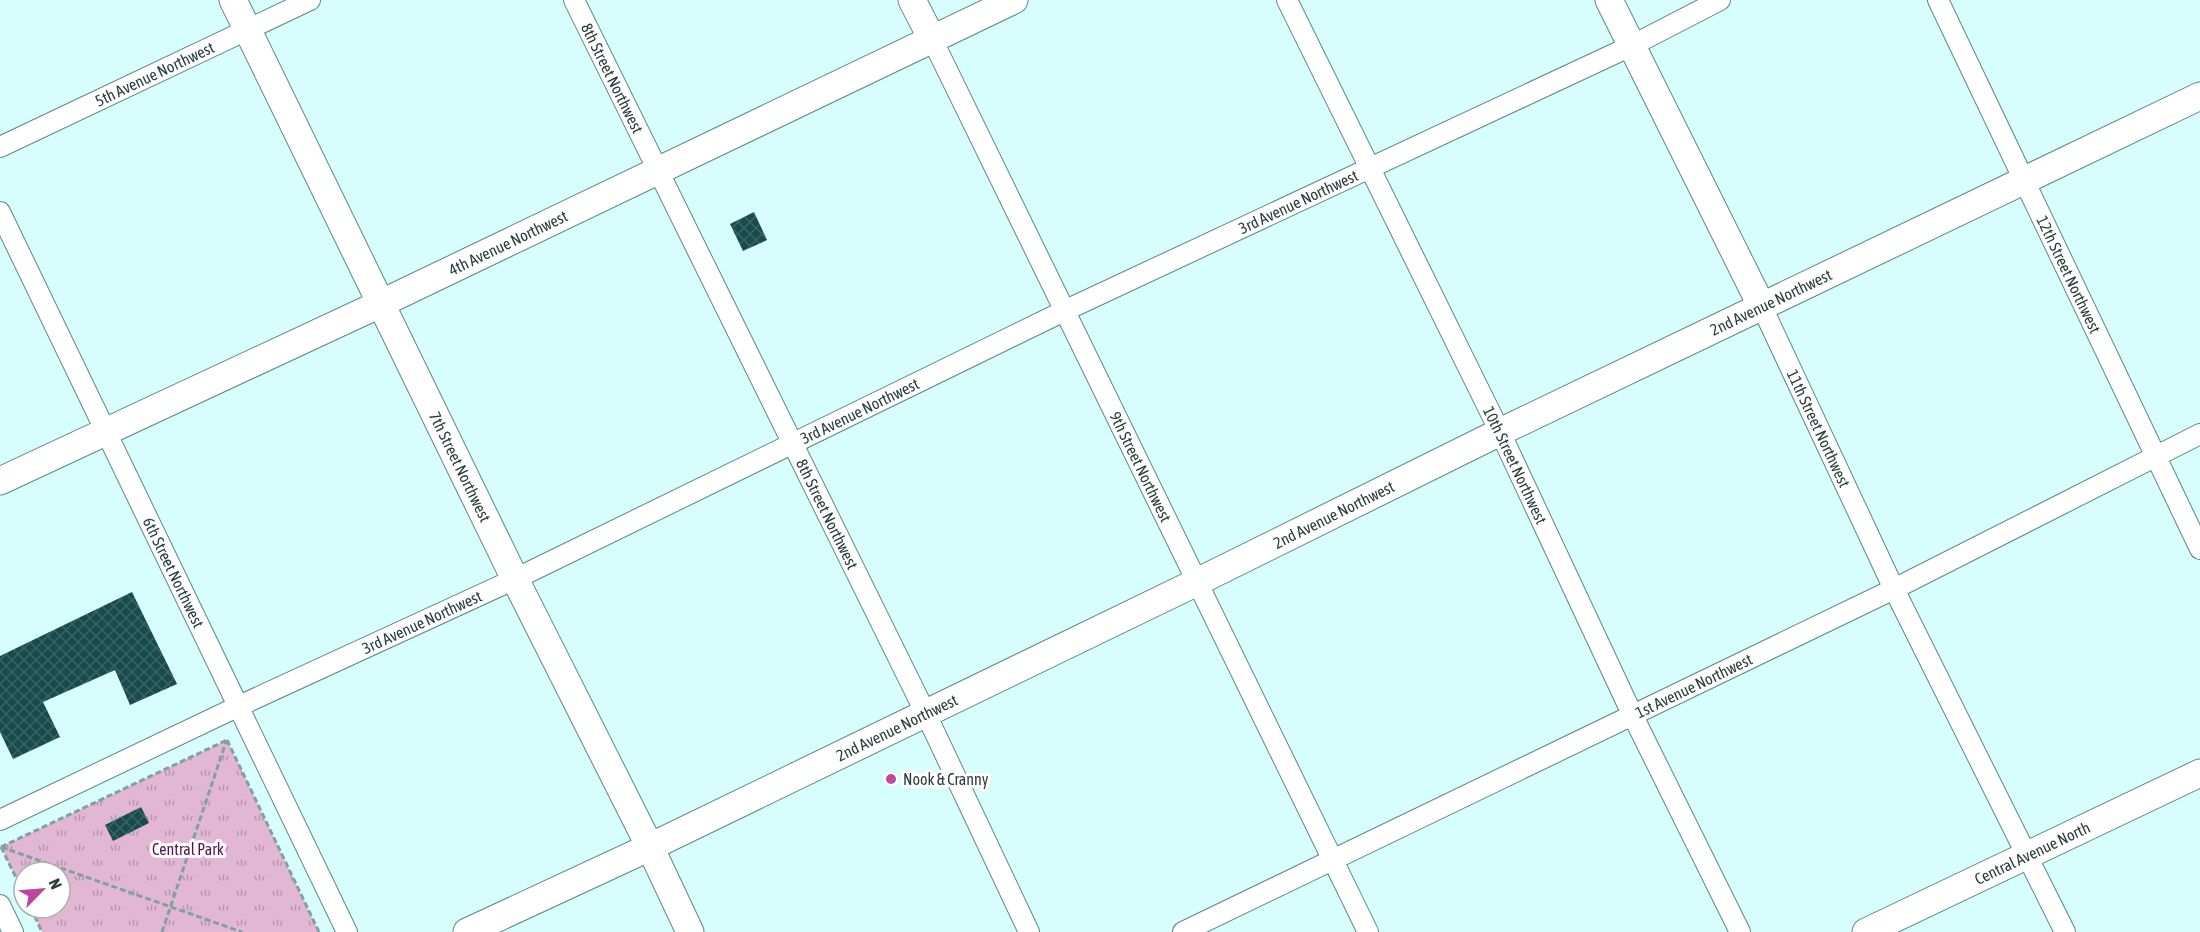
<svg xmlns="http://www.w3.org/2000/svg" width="2200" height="932" viewBox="0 0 2200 932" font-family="'Asap Condensed',sans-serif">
<defs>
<pattern id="park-tufts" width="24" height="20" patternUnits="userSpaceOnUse" patternTransform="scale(1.5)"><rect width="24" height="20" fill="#e2b7d4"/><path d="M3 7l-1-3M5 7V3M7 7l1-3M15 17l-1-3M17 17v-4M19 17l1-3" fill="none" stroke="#b796ad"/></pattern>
<pattern id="building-cross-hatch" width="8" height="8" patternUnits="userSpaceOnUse" patternTransform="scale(1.5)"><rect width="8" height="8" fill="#174b4c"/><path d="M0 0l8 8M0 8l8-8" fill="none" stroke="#396364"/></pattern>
</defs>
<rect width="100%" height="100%" fill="#d7fdfd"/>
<!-- park -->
<polygon fill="url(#park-tufts)" points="227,740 319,932 42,932 31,908 60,908 60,872 24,872 24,894 1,847"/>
<!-- building -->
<g fill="url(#building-cross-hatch)">
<polygon points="754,212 767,240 743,251 730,224"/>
<polygon points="132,592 177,684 130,705 115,670 43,702 60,737 13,759 0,732 0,656"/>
<polygon points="141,807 149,823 113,841 105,825"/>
</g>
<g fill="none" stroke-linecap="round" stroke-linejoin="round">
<defs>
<g id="street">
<path id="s1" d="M574,0L926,714L1029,932"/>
<path id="s2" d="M1287,0L1500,432L1633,716L1740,932"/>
<path id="s3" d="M1938,0L2200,549"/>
<path id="s4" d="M932,39L1368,932"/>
<path id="s5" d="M0,147L310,0"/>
<path id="s6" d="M0,212L347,932"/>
<path id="s7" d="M1762,307L1894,589L2065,932"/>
<path id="s8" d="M0,820L239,706L515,579L1064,311L1631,46L1720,0"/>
<polyline points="0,905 13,932"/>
<path id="s9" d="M1183,932L1894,589L2200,434"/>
</g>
<g id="secondary">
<path id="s10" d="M233,0L515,579L650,847L690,932"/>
<polyline points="912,0 932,39"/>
<polyline points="1609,0 1762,307"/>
<path id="s11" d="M0,481L382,303L1014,0"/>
<path id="s12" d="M467,932L650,847L1197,582L1500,432L2200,96"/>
<path id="s13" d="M1866,932L2200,773"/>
</g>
</defs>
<!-- street casing -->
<use href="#street" stroke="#5c8889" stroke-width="22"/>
<!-- secondary casing -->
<use href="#secondary" stroke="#5c8889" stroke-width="29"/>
<!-- path -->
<g stroke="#83a0a0" stroke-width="3" stroke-dasharray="6 3" stroke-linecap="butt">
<polyline points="227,740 319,932"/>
<polyline points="1,847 242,932"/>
<polyline points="1,847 227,740"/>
<polyline points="1,847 24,894"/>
<polyline points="31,908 42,932"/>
<polyline points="162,932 226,742"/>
</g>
<!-- street -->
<use href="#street" stroke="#fff" stroke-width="20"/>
<!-- secondary -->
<use href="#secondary" stroke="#fff" stroke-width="27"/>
</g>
<!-- markers -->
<circle fill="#bc479e" stroke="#fff" stroke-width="2" cx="891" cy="779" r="6"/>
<g text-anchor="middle" stroke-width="6" stroke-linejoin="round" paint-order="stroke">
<!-- street labels -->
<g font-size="16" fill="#2a3d3d" stroke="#fff">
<text dy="6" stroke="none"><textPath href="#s5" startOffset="171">5th Avenue Northwest</textPath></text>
<text dy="6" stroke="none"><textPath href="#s1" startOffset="87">8th Street Northwest</textPath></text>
<text dy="6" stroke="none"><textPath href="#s8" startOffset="1438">3rd Avenue Northwest</textPath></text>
<text dy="6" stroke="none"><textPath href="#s11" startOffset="561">4th Avenue Northwest</textPath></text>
<text dy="6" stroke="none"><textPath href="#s3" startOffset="304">12th Street Northwest</textPath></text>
<text dy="6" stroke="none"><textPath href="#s12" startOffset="1448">2nd Avenue Northwest</textPath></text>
<text dy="6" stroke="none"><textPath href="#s8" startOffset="952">3rd Avenue Northwest</textPath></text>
<text dy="6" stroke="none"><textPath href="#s7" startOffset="134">11th Street Northwest</textPath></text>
<text dy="6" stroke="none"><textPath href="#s2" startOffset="518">10th Street Northwest</textPath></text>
<text dy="6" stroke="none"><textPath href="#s10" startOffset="519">7th Street Northwest</textPath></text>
<text dy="6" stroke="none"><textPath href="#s4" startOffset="476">9th Street Northwest</textPath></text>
<text dy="6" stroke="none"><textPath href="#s1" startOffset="573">8th Street Northwest</textPath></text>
<text dy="6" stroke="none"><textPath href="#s12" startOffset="962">2nd Avenue Northwest</textPath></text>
<text dy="6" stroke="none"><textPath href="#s6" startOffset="400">6th Street Northwest</textPath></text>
<text dy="6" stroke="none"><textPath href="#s8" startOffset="466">3rd Avenue Northwest</textPath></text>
<text dy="6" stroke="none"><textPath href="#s9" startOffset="567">1st Avenue Northwest</textPath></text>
<text dy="6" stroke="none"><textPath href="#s12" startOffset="476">2nd Avenue Northwest</textPath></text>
<text dy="6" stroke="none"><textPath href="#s13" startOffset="184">Central Avenue North</textPath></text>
</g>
<!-- poi labels -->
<g font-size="16" fill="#2a3d3d" stroke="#fff" text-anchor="start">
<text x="903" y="785">Nook &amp; Cranny</text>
</g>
<!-- park labels -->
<g font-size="16" fill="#581248" stroke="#fff">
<text x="188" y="855">Central Park</text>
</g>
</g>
<!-- north arrow -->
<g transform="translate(42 890) rotate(65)"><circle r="28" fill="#ffffff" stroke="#aab1b1" stroke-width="1.5"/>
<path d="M0-4.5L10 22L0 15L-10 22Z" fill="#bc479e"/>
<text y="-9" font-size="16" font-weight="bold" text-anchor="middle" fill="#2a3d3d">N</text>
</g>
</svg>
